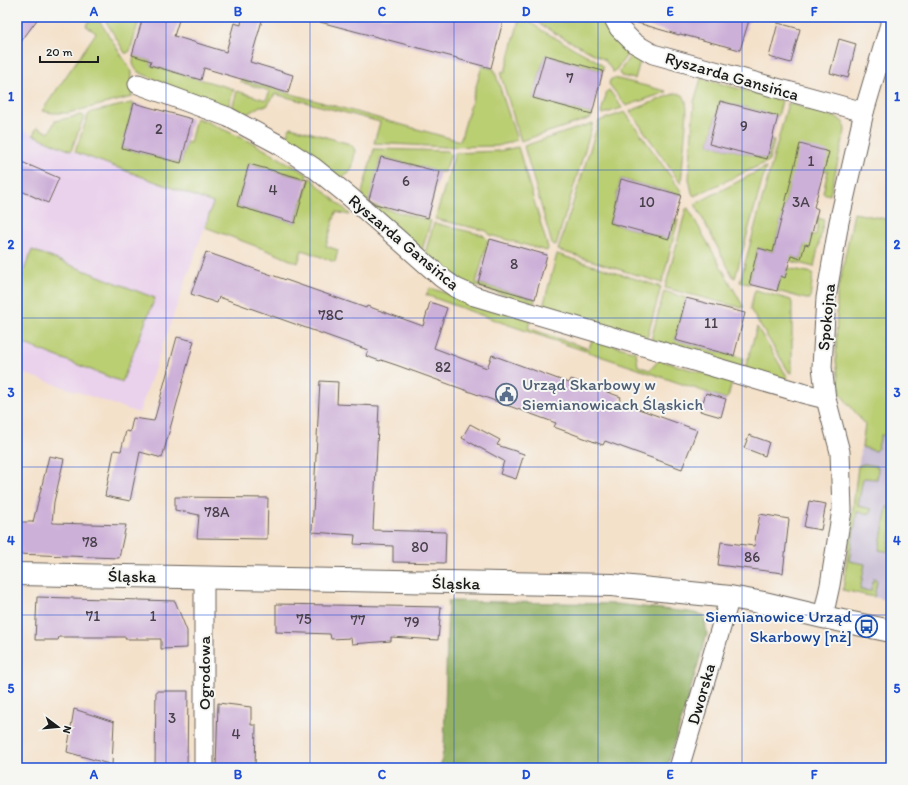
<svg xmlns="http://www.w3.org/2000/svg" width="908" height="785" viewBox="0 0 908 785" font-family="Itim,sans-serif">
<rect width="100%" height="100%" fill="#f6f6f2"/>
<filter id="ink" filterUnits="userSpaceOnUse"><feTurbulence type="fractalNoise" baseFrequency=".025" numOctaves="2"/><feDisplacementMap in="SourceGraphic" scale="8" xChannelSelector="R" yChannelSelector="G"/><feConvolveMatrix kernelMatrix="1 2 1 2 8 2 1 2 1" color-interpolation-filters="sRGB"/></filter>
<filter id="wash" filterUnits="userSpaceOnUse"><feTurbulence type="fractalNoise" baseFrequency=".012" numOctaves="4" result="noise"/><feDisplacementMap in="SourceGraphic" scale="16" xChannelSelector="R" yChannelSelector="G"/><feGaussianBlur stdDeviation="0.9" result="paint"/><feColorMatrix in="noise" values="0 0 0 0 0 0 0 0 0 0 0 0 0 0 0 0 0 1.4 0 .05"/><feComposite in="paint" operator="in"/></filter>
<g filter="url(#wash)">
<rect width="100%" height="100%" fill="#f4e1ca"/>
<!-- built -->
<polygon fill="#ead1ec" points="17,128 72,151 213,203 139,413 17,371"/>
<!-- industrial -->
<polygon fill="#cabfd6" points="865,424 891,429 891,601 843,590 858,468"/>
<!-- green -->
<g fill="#bace72" stroke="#6b7547">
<polygon points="92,17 97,17 132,72 132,97 68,113 53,113 42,111 96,33 86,26"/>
<polygon points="108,17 140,17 130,51 127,53 125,53 104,18"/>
<polygon points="520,17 524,17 541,30 597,61 603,66 603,71 545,55 533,98 592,114 591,118 521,141 501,76 502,71 505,72"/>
<polygon points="531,17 603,17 614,32 630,51 615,71 613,72 605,60 551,31 541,25"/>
<polygon points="633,52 641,58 635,79 621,76 619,72"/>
<path d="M134,55L151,61L150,65L234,89L227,110L138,72C133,66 132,63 134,55Z"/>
<polygon points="482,66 494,69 517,140 498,146 446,147 374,143 380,122 275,94 267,106 260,106 247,114 250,119 231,112 237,91 266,100 270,91 241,82 241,79 288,93 460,141"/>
<polygon points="614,78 666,91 667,92 626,106 609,84 610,80"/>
<polygon points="701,78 782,101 778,116 720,101 709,144 767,159 771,141 774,141 769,161 694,196 692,193 689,179 694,102"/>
<polygon points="607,91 610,91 622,108 603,114 601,113"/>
<polygon points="676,93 683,95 686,101 687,111 681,184 630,111"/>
<polygon points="131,103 134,103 122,148 181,163 186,142 190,143 196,118 205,121 253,143 307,174 306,179 249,164 237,206 295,223 301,203 302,203 310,177 319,186 349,213 349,215 336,212 326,246 338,250 335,262 302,250 298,263 290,260 274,253 205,227 213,203 75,152 88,115 92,112"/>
<polygon points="788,103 838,118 844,123 845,131 830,195 823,193 828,171 824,170 790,185 773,252 758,248 749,284 740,282"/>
<polygon points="625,112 681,191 681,195 621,179 610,223 669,239 674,219 678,220 662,283 558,250 599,121"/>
<polygon points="81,115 84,116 71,151 33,135 37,127 49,133 55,121"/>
<polygon points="593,123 556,245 552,244 524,146"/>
<polygon points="291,127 350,144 354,148 355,151 352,169 348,174 340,178 286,137 289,129"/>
<polygon points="518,147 548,248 547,251 490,235 487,231 435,219 455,153 499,151"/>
<polygon points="374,149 448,151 451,154 447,166 444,172 440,172 381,157 369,202 365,200 362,193"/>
<polygon points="766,167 735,278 733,277 695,204"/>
<polygon points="372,205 431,221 422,250"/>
<polygon points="688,208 743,306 743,308 665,288 686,209"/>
<polygon points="854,213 891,220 891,437 881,435 878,448 875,451 862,447 865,424 841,395 836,361 837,295"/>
<polygon points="818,218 824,220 814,267 786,260 787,255 801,259 805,244 811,234 816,235 818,225 817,224"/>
<polygon points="434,223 483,235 488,240 476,283 535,299 534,304 460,281 425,253"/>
<polygon points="32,250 155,298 122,382 17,341 17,288"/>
<polygon points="557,254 661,287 647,338 543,307"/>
<polygon points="787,268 813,273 810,299 806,299 777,291 781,276 785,277"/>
<polygon points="430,288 531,320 528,328 589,349 592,339 636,352 638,366 650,370 659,360 732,382 728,397 726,399 503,323 426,295"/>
<polygon points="755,290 791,300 792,303 792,373 789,372 750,309"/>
<polygon points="664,291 686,298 675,340 743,358 741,368 651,340"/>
<polygon points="757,327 788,378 787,379 745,369"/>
<polygon points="864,464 877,466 878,468 877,479 863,478 858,506 871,509 870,514 857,512 849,561 865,564 860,590 871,591 874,578 877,582 874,597 843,590 858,466"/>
<polygon points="887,507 891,507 891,532 888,549 891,550 891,552 879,550"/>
</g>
<!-- forest -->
<polygon fill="#93b164" stroke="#586640" points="448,601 616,604 689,612 704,615 707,634 667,768 440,768 444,747"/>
<g id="blocks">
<!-- building -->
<g fill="#cdb0d8">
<polygon points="17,17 39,17 17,47"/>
<polygon points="143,17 180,17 174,36 226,52 234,23 241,25 242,17 263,17 250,62 293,75 288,93 204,68 201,80 150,65 151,61 132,55"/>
<polygon points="321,17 504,17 491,68 457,59 457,58 320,22"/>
<polygon points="632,17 750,17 740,50 680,34 679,35 631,21"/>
<polygon points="778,23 800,29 791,63 769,57"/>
<polygon points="839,39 856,44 848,78 830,73"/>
<polygon points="545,55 603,71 592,114 533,98"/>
<polygon points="720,101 778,116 767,159 709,144"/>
<polygon points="134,103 192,119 181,163 122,148"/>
<polygon points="800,144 829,152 814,207 818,209 809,245 805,244 801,259 791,256 785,278 781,276 777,291 749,284 758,248 773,252"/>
<polygon points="381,157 440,172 428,218 375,204 369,199"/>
<polygon points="17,160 59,178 48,203 17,189"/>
<polygon points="249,164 307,180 295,223 237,206"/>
<polygon points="621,179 681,195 669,239 610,223"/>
<polygon points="490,239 547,255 535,299 478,283"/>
<polygon points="206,252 366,308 367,306 423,326 430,302 447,308 434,348 487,368 492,355 569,383 571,379 621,397 619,402 697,430 682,469 605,441 603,445 554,427 556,423 396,365 381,360 380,361 366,356 368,350 219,297 217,303 191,294"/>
<polygon points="686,298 745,313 734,356 675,340"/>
<polygon points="177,337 194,341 162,458 140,452 130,501 105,496 114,450 121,451 126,431 130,432 133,418 154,421"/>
<polygon points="320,381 338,382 337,404 379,406 373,530 446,532 445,563 393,562 393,546 354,544 355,535 312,532"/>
<polygon points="706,393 726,399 721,417 700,411"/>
<polygon points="470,424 500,440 497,445 524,454 516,479 500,474 504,461 462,438"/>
<polygon points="749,435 769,442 765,456 744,448"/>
<polygon points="49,456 64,459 54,502 52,523 126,525 119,558 17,554 17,522 33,522"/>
<polygon points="175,497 268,498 267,539 197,538 199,515 175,510"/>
<polygon points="809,501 826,504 821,530 804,527"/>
<polygon points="760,514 789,519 783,573 718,565 721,542 754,546"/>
<polygon points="37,597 175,601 187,631 187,648 161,649 161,639 125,639 126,637 59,637 58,640 35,640"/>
<polygon points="276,604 441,607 438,640 391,637 391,641 352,644 351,638 331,639 330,634 276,632"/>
<polygon points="156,691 188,691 187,768 155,768"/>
<polygon points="218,703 251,707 251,725 256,725 255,768 216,768"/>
<polygon points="74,709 114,722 112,765 67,752"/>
</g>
</g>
</g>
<g filter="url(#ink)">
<use href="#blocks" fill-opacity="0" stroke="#686159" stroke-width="1"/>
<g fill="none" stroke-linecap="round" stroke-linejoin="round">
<defs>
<g id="minor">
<polyline points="613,17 619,28 634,43 653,54 864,112"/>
<polyline points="138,84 228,117 278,144 313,167 349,196 442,278 456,288 474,296 802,393 826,399"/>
<polyline points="823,617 830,585 842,510 840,452 826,399 822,367 826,298 839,222 864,112 891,21"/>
<polyline points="204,768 204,578"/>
<polyline points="679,768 730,597"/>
</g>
<polyline id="major" points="17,574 612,585 730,597 764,603 823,617 891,631"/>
</defs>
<!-- minor casing -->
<use href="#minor" stroke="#686159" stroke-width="21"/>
<!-- major casing -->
<use href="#major" stroke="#686159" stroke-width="24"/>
<!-- minor -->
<use href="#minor" stroke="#fff" stroke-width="19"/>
<!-- major -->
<use href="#major" stroke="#fff" stroke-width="22"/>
</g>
</g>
<!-- grid -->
<path fill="none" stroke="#1d4ed8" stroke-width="1" stroke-opacity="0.55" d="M166,17V768M310,17V768M454,17V768M598,17V768M742,17V768M17,170H891M17,318H891M17,467H891M17,615H891"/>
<!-- icons -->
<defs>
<symbol id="civic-ring" viewBox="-11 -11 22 22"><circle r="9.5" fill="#f6f6f2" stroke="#5c6f8a" stroke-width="1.5"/><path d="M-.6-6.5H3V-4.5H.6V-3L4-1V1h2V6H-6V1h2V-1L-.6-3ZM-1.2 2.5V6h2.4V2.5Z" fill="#5c6f8a"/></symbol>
<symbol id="bus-ring" viewBox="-11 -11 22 22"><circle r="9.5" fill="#f6f6f2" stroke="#1a4fb4" stroke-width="1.5"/><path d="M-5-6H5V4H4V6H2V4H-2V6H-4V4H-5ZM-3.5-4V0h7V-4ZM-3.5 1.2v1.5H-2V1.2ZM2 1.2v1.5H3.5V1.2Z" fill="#1a4fb4"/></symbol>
</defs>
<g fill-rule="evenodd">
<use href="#civic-ring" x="494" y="382" width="25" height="25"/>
<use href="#bus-ring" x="854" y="614" width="25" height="25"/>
</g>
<g text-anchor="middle" stroke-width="4" stroke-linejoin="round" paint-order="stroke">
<!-- number labels -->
<g font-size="15" fill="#48414b">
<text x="570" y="83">7</text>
<text x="744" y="131">9</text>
<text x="159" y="134">2</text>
<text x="811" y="166">1</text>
<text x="406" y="186">6</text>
<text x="273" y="195">4</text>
<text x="647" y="207">10</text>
<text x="801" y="207">3A</text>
<text x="514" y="269">8</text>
<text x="331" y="320">78C</text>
<text x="711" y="328">11</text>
<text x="443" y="372">82</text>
<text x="217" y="517">78A</text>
<text x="90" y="547">78</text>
<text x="420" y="552">80</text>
<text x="752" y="562">86</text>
<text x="93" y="621">71</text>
<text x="153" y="621">1</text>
<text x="304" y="624">75</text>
<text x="358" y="625">77</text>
<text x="412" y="627">79</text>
<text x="172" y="723">3</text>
<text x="236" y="739">4</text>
</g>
<!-- street labels -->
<g font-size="17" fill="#1c1c1c" stroke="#f6f6f2">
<text transform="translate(732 76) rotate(16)" y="6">Ryszarda Gansińca</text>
<text transform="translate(404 242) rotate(40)" y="6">Ryszarda Gansińca</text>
<text transform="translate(826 317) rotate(-85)" y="6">Spokojna</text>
<text transform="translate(132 576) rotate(1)" y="6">Śląska</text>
<text transform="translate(456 583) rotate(1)" y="6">Śląska</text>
<text transform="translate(204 673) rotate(-90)" y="6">Ogrodowa</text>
<text transform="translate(701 694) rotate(-74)" y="6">Dworska</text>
</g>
<!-- service labels -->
<g font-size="17" fill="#4e5e75" stroke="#f6f6f2" text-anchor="start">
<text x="522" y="390">Urząd Skarbowy w<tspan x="522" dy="20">Siemianowicach Śląskich</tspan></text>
</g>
<!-- transit labels -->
<g font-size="17" fill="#164399" stroke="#f6f6f2" text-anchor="end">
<text x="852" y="622">Siemianowice Urząd<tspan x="852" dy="20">Skarbowy [nż]</tspan></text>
</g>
</g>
<!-- margin -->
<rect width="908" height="785" fill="none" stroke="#f6f6f2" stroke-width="44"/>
<!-- north arrow -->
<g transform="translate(58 727) rotate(106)" stroke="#f6f6f2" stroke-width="3" paint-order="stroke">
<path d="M0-3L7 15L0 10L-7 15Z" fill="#1c1c1c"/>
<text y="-6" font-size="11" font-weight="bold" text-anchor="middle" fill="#1c1c1c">N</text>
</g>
<!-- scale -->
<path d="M40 56v6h58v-6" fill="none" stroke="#1c1c1c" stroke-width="2"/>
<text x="46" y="56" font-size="12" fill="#1c1c1c" stroke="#f6f6f2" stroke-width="3" paint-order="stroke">20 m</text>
<rect x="22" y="22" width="864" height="741" fill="none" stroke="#1d4ed8" stroke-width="1.5"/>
<g font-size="13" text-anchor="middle" font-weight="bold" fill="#1d4ed8">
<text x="94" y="16">A</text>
<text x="238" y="16">B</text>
<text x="382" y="16">C</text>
<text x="526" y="16">D</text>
<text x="670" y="16">E</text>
<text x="814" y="16">F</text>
<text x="11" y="101">1</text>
<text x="897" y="101">1</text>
<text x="11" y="249">2</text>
<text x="897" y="249">2</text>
<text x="11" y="397">3</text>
<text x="897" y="397">3</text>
<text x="11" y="545">4</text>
<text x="897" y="545">4</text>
<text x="11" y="693">5</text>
<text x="897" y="693">5</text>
<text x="94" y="779">A</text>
<text x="238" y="779">B</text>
<text x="382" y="779">C</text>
<text x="526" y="779">D</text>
<text x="670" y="779">E</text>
<text x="814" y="779">F</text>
</g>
</svg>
